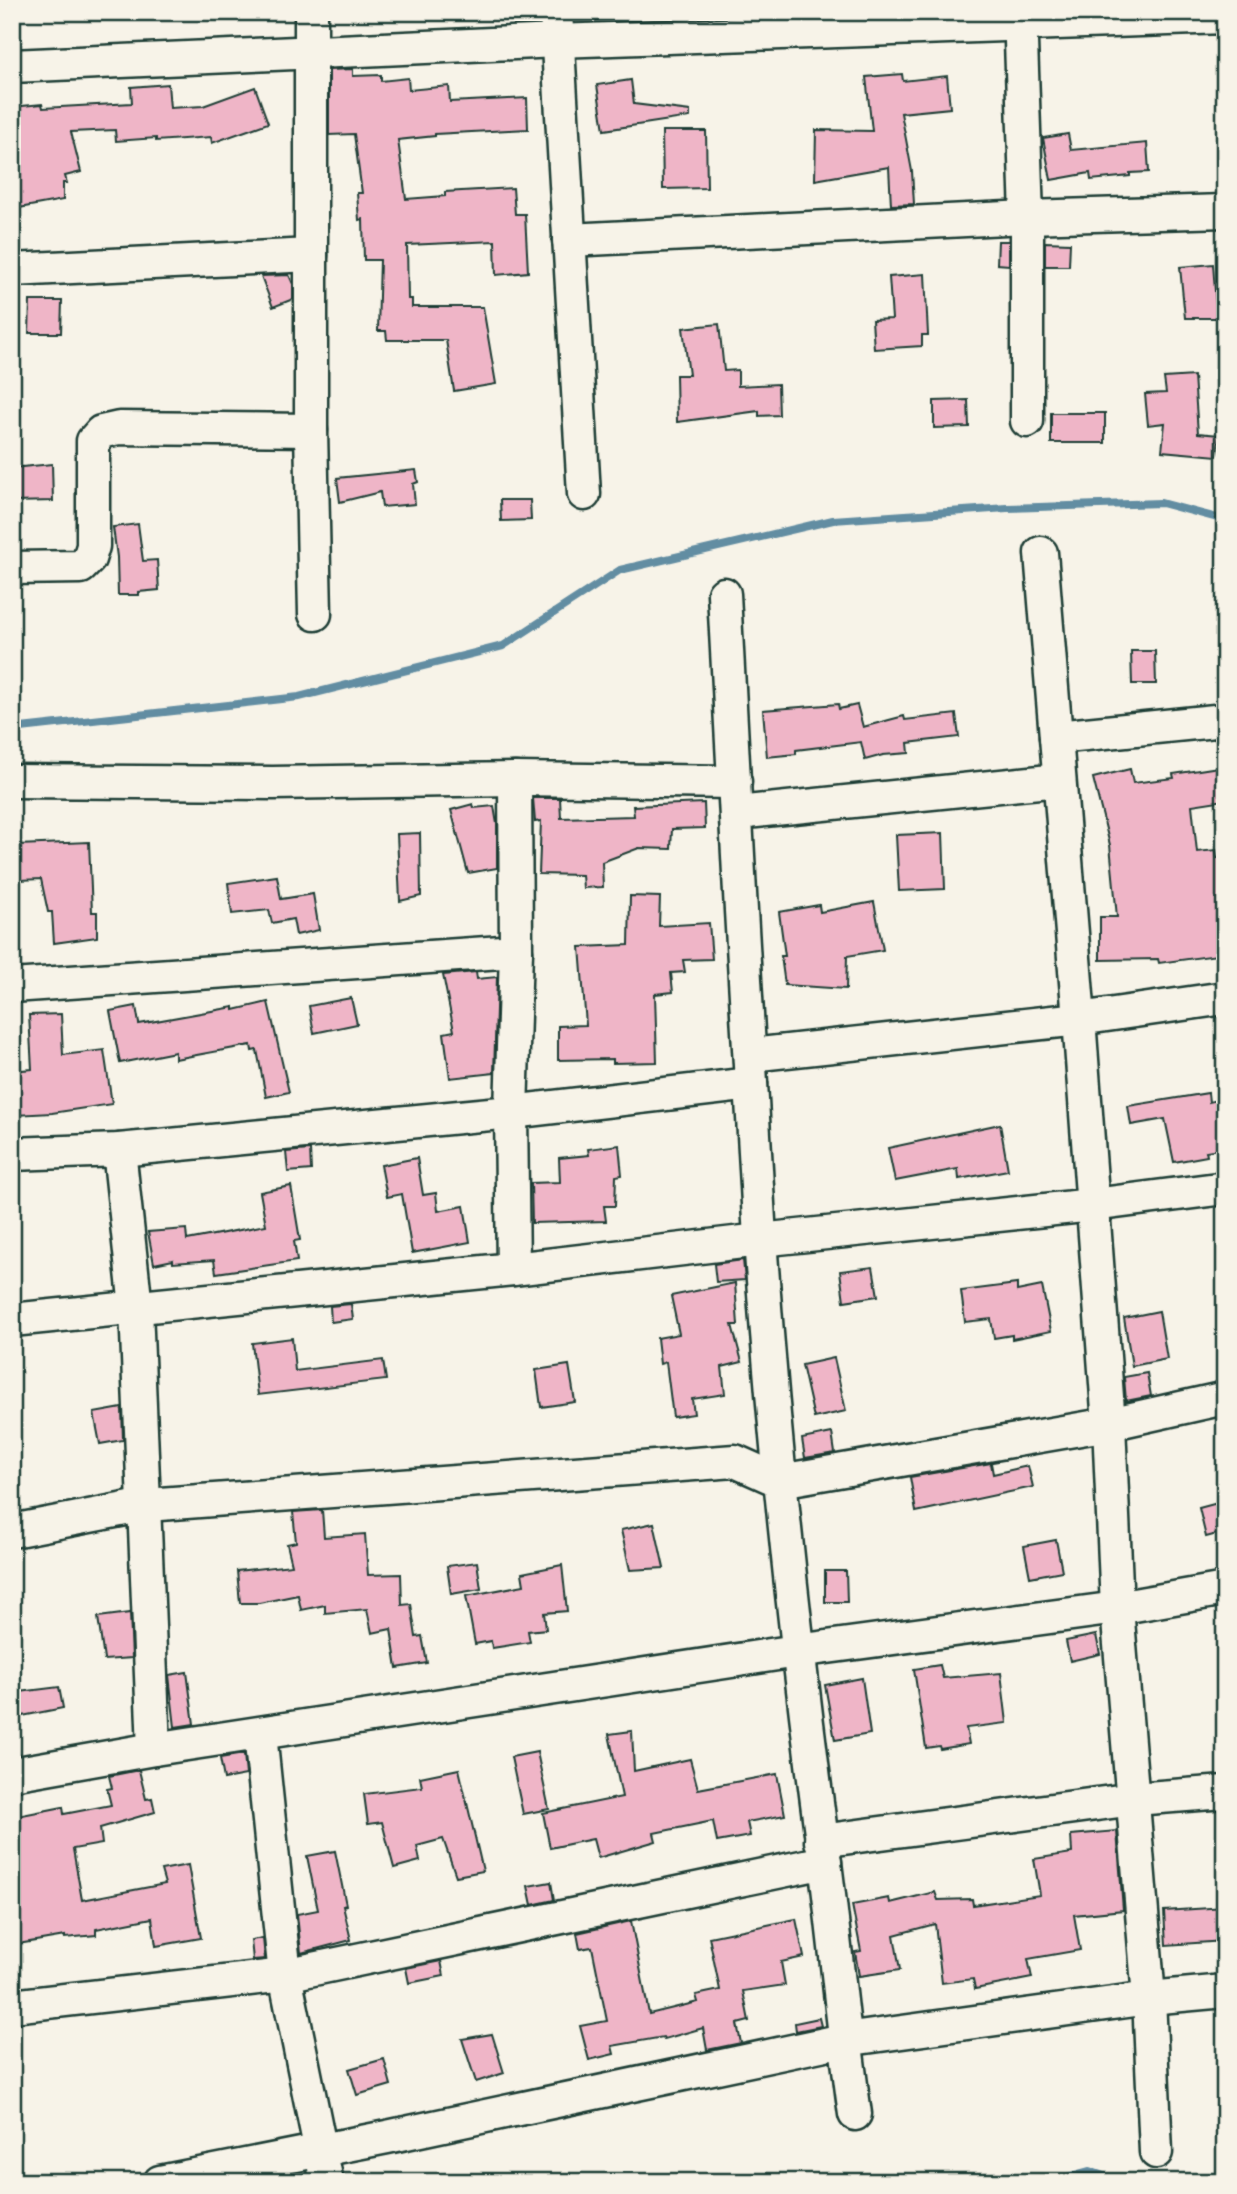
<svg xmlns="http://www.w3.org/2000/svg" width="1237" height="2194" viewBox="0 0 1237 2194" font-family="'Balsamiq Sans',sans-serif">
<rect width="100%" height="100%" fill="#f7f3e8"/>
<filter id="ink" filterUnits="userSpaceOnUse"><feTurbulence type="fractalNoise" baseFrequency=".0143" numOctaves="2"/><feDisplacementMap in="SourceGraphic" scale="14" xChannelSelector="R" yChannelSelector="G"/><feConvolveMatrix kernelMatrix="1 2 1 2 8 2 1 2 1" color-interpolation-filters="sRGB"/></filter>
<g filter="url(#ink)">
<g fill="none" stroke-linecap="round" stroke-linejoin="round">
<!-- stream -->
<g stroke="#628da2" stroke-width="8">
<polyline points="12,729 299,697 503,646 620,570 833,520 1007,508 1161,503 1225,520"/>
<polyline points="1049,2182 1089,2171 1121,2182"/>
</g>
</g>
<!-- building -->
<g fill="#efb5c7" stroke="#1f3d34" stroke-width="2">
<polygon points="353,69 353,76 381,75 381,81 408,78 409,90 449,86 450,102 527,98 528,129 435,134 435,136 398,140 406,199 445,196 445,192 513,188 515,214 525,214 528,272 496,275 495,241 407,245 408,299 412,299 412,307 483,307 496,384 454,391 446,340 387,340 386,331 378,331 380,260 364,260 363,219 359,220 357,193 362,193 354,134 329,135 329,70"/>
<polygon points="902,74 903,81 947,76 950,108 901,113 912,171 914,204 891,205 889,167 815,180 816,130 872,131 866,77"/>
<polygon points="631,80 634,104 690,111 690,117 604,130 597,85"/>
<polygon points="168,84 170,108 203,106 255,87 268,123 212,143 211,137 156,141 156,138 116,141 115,130 71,132 81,172 65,176 67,183 63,183 63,200 19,208 12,175 12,107 42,104 43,108 132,103 131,87"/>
<polygon points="662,131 706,131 707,188 663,189"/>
<polygon points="1068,134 1071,150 1147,143 1149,172 1130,173 1130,176 1091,180 1090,173 1051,180 1043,138"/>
<polygon points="998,241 1009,241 1009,265 997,264"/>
<polygon points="1045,242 1070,243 1069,266 1045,266"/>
<polygon points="1213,264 1217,318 1185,318 1180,267"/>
<polygon points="925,274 928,335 922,335 922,346 874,349 872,320 892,319 889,277"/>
<polygon points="289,275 293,284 293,299 273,307 261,276"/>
<polygon points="30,301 62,301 61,333 29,333"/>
<polygon points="719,324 724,371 738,370 738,386 778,384 779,415 759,416 759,411 677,422 676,375 689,375 683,328"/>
<polygon points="1194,376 1198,433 1219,435 1217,456 1162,451 1165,423 1148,425 1145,394 1166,393 1164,378"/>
<polygon points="968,400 969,427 934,428 934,401"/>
<rect x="1051" y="413" width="54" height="30"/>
<polygon points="52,464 53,501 12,502 12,468"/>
<polygon points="416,470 418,482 413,484 415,504 382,507 380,492 340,502 337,478"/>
<polygon points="500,500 530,500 531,520 501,521"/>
<polygon points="138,524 143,561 157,560 159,590 139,592 139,595 118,595 117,557 113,527"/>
<polygon points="1131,651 1155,651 1156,684 1132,684"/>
<polygon points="838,704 839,709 857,705 863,727 904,716 905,720 956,714 959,737 908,743 909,753 883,755 865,760 861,742 796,750 796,754 767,757 763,710"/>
<polygon points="1225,766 1225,800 1192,805 1197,852 1216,850 1217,858 1225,858 1225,954 1159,963 1158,959 1100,960 1100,917 1117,917 1110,845 1093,778 1130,769 1133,783 1174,778 1173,774"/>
<polygon points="533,798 560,798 561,818 634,816 633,806 704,803 705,828 672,829 671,849 639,848 602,862 603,887 583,888 582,875 539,874 541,821 535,822"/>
<polygon points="473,804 474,808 494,806 497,824 497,868 468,873 451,810"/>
<polygon points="420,833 421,896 400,901 397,834"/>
<polygon points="943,833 945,889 899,891 896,835"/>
<polygon points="89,842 92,912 97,912 97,937 54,943 52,912 48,912 41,879 20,880 18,845"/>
<polygon points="277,876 281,899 313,894 319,930 296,935 293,919 272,923 269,910 232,914 228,883"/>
<polygon points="630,896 660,897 659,926 709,923 712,959 683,960 685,972 671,973 673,992 655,994 657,1062 613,1063 613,1059 558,1060 558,1026 586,1025 580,947 629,945"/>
<polygon points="874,902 883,950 847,956 846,989 785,985 781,956 785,956 779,912 819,905 820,912"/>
<polygon points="476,972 477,979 497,977 494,1073 450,1078 444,1033 454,1031 443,975"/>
<polygon points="351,998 357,1024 314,1033 309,1006"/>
<polygon points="268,1002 289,1092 266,1097 257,1050 252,1051 251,1045 175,1059 175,1052 120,1063 110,1011 136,1006 139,1024 234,1007 234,1010"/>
<polygon points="61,1014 63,1055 104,1050 112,1104 52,1113 15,1115 12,1071 32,1069 29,1015"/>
<polygon points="1208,1093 1209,1102 1225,1098 1225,1148 1206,1151 1207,1156 1174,1162 1165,1119 1131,1125 1128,1106"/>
<polygon points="1000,1124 1008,1170 959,1179 958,1169 895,1181 888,1148"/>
<polygon points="619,1145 622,1175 616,1176 615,1206 604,1206 606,1221 532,1223 531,1183 560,1182 559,1158 589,1155 588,1149"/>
<polygon points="310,1150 311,1170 288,1172 286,1152"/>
<polygon points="417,1158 423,1195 436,1193 438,1211 464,1206 470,1242 412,1253 402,1194 387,1197 381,1165"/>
<polygon points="291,1186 300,1240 294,1241 297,1261 216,1273 214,1260 173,1263 173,1260 154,1264 148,1232 186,1229 187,1240 266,1225 260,1192"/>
<polygon points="743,1260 745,1280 716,1282 714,1264"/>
<polygon points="873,1267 878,1296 844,1301 840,1271"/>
<polygon points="735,1283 738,1325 732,1325 742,1362 722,1367 725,1394 692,1399 694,1414 673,1417 666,1362 660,1364 657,1338 679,1334 671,1296"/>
<polygon points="1017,1284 1017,1291 1042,1286 1051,1331 1012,1339 1012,1335 994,1338 991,1319 965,1322 961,1291"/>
<polygon points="351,1304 353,1319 331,1322 330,1306"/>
<polygon points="1159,1311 1167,1359 1132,1366 1124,1318"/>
<polygon points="292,1338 295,1371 383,1360 386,1380 258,1395 252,1343"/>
<polygon points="834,1358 846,1411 814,1418 802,1365"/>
<polygon points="569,1365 575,1402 541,1407 536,1370"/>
<polygon points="1147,1373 1151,1396 1126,1401 1124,1377"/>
<polygon points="122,1408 123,1440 100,1444 94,1413"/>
<polygon points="832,1433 835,1453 805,1458 802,1439"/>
<polygon points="991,1463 993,1474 1028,1466 1033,1487 916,1512 910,1477"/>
<polygon points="1225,1501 1225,1532 1206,1537 1199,1508"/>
<polygon points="322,1510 324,1537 365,1534 368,1575 401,1574 402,1605 411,1604 416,1637 422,1636 427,1663 397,1668 391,1629 372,1633 367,1609 325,1613 325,1605 301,1610 298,1595 259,1603 240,1603 237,1571 292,1565 287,1544 296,1542 293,1512"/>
<polygon points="654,1523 664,1568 630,1570 621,1530"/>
<polygon points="1056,1540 1062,1571 1030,1577 1024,1546"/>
<polygon points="477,1562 481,1589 451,1594 447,1566"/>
<polygon points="562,1565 567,1611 544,1613 546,1629 528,1631 530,1642 492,1648 491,1641 475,1644 466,1596 524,1585 522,1573"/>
<polygon points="825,1571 846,1571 847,1602 825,1602"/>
<polygon points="130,1613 132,1658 104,1660 98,1617"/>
<polygon points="1096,1635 1100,1654 1070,1661 1066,1641"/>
<polygon points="940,1665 943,1678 1001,1673 1007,1723 966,1728 969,1744 940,1749 939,1746 926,1748 914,1669"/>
<polygon points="187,1672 194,1724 175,1727 169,1675"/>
<polygon points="862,1678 870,1734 835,1740 825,1685"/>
<polygon points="59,1687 63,1708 12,1718 12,1693"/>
<polygon points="632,1731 634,1771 690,1759 698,1789 777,1774 785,1815 747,1822 750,1836 717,1842 713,1821 654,1833 656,1841 598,1858 593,1839 550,1848 543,1813 622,1797 609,1734"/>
<polygon points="537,1752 549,1809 523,1814 511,1757"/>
<polygon points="244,1754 246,1775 224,1779 220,1758"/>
<polygon points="459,1769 483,1871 456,1876 443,1839 417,1846 420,1861 394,1868 382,1822 368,1824 364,1794 422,1787 420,1777"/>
<polygon points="139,1770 146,1799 152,1798 155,1812 100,1828 102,1844 73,1849 82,1900 165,1884 161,1870 188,1865 201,1938 156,1946 152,1918 96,1929 96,1935 65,1938 65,1936 12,1945 12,1817 63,1807 64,1814 111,1805 107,1789 112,1788 109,1776"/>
<polygon points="1117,1831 1123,1910 1074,1915 1080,1950 1028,1959 1032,1978 975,1989 973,1979 942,1983 935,1924 894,1935 900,1970 859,1976 855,1952 861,1951 852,1905 889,1898 890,1903 935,1892 938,1900 972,1899 973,1905 1040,1895 1034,1859 1072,1853 1071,1835"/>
<polygon points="335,1851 346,1905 343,1906 351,1940 301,1953 297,1914 318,1910 307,1856"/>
<polygon points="551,1882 554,1900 532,1905 528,1886"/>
<polygon points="1225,1907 1225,1941 1166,1945 1164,1911"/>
<polygon points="796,1919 804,1957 781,1962 785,1985 743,1991 749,2021 737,2024 741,2043 707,2050 703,2028 664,2039 663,2037 612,2046 614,2054 589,2060 580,2026 607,2021 592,1947 580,1949 577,1933 631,1921 649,2014 698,2002 696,1995 720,1990 709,1937"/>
<polygon points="263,1938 265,1959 253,1960 251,1940"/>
<polygon points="441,1961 444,1976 409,1983 406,1968"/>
<polygon points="819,2018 821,2026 796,2031 795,2023"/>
<polygon points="492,2034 504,2073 476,2082 462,2039"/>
<polygon points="384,2059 391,2085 357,2095 349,2069"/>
</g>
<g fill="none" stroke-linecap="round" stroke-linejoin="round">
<defs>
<g id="street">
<polyline points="311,12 311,430 315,614"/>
<polyline points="556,12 584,494"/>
<polyline points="1020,12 1027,217 1027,421"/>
<polyline points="12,66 557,41 1225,17"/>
<polyline points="569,240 1027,217 1225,211"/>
<polyline points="12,270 311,255"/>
<polyline points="1041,553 1079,1019 1109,1424 1117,1608 1149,1998 1156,2152"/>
<polyline points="12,568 81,567 89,559 93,546 93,441 101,432 119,428 311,430"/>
<path d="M724,594C736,809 746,1023 760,1238C774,1447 797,1655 825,1863C836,1947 843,2031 855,2114"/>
<polyline points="1056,737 1225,720"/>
<polyline points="12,781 273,783 515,779 735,782"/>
<polyline points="737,813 1059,780"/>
<polyline points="12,986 516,951"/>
<polyline points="750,1055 1079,1019 1225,998"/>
<polyline points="119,1150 136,1308 154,1749"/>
<polyline points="12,1154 119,1150 511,1112 751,1084"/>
<polyline points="513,1269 511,1112 516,951 515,779"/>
<polyline points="12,1320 513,1269 760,1240 1093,1205 1225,1188"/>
<polyline points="12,1531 146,1505 735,1461 780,1481 1109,1424 1225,1398"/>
<polyline points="260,1734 285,1975 327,2182"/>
<polyline points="12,1774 154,1749 797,1651 1117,1608 1225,1589"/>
<polyline points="821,1841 1134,1799 1225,1792"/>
<polyline points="12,2006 285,1975 825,1862"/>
<polyline points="160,2182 387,2137 844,2040 1149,1998 1225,1991"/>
</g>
</defs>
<!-- street casing -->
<use href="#street" stroke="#1f3d34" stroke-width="37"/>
<!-- street -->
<use href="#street" stroke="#f7f3e8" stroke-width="32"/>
</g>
</g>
<!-- margin -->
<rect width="1237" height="2194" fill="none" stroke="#f7f3e8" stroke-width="42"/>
<rect x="21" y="21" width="1195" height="2152" fill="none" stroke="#1f3d34" stroke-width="2.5" filter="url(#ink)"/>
</svg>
